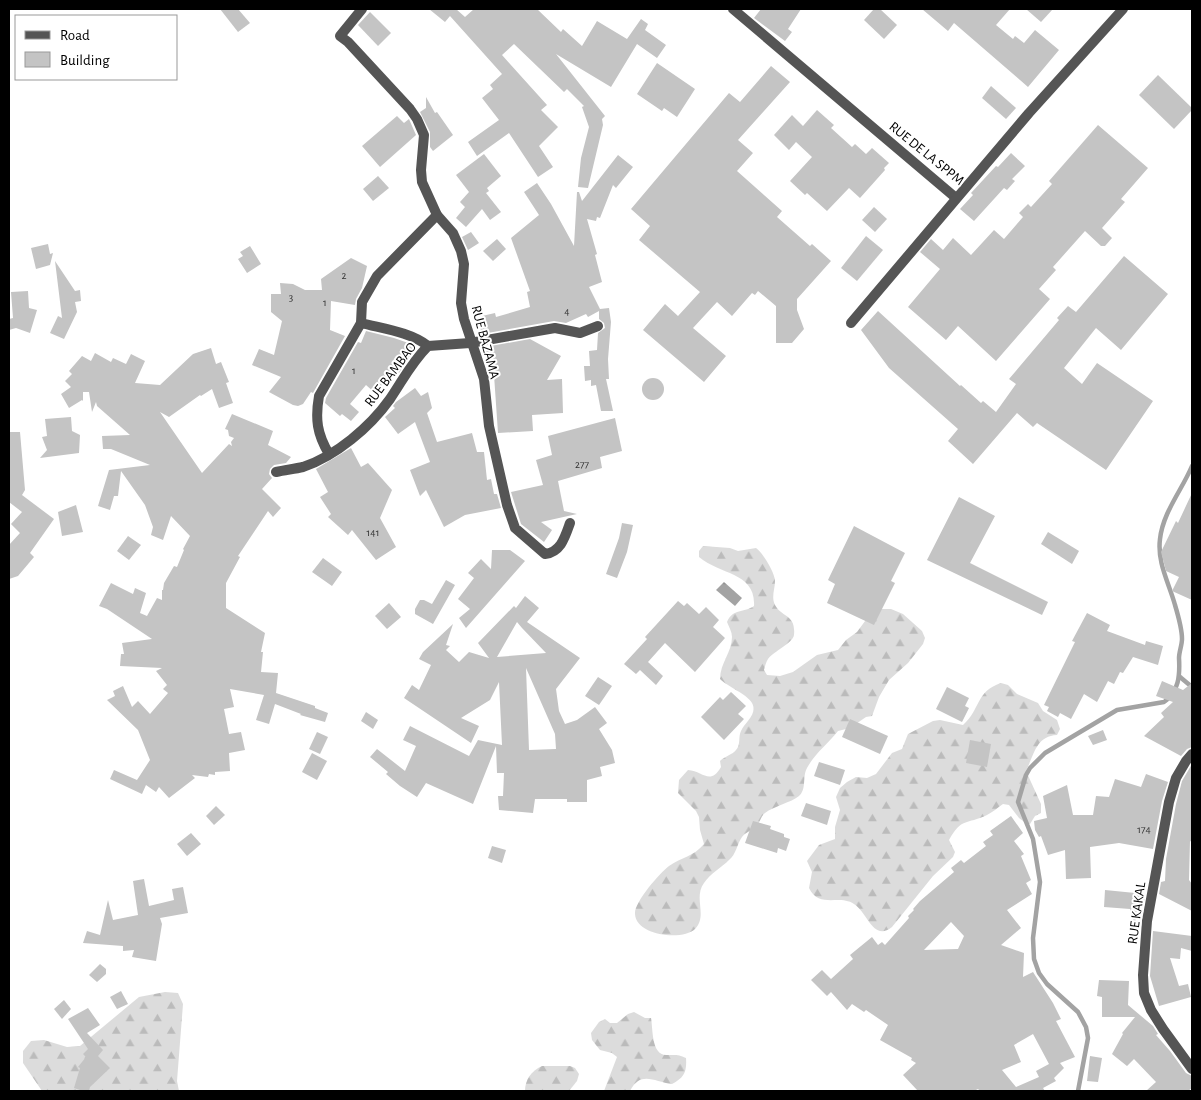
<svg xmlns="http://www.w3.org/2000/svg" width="1201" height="1100" viewBox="0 0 1201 1100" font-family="'Alegreya Sans',sans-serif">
<defs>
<pattern id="forest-firs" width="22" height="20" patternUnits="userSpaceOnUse" patternTransform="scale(1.25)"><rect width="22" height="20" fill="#dcdcdc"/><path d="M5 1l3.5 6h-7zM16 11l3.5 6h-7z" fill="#bbb"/></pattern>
<pattern id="water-ripples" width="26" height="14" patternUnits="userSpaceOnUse" patternTransform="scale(1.25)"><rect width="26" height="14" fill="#a3a3a3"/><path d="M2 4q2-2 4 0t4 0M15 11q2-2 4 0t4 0" fill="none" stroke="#8b8b8b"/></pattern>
</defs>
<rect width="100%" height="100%" fill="#fff"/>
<!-- forest -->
<g fill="url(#forest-firs)">
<path d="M703,546L730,548L738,551L756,548C763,553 775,573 775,581C775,589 771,597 775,605C782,618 796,614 794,635C793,643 774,651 768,659C766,662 765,666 764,670L767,675L780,676L793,672L817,655L838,650L846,640L857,632L868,617L878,609H891L903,614L922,631L925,638L923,644L908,663L889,680L879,697L872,716L866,717L850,728L838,731C828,744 815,753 807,768C802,777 807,789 799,796C790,803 774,806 765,813C761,816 760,822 757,826C752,830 746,832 742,837C737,844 736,855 729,860C722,867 710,874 704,883C693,898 708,916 695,929C683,941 636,936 635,914C634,902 660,873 669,866C682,857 693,857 704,844L700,830L699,817L696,811L678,793L679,780L688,770C703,771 710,786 721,767L720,761C725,756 732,755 736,750C741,745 738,737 741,731C745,722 758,714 752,703C747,694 728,687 720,679C720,663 732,652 732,637C732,632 729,627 727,622C733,608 744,613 754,606C756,572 720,575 699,557V551Z"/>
<path d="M1001,683L1008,685L1017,694L1038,703L1043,711L1057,720L1060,729L1057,735C1036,736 1034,755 1026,771L1041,804V813L1035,816L1030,824H1027L1019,818L1009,805L1003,804C997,808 993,812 987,815C966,825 962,817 949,840L955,852L953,857L933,876L892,927C873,942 868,913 854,904C839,894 819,909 809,888L812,872L807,861L819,845L835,839V827L840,810L836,797L840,788L847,782L856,777L867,778L876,774L892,753L902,749L908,734L933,721L940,720L963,725C981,709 975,692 1001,683Z"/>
<polygon points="165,992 178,993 183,1004 177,1081 179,1091 42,1091 23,1063 23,1051 31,1041 44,1040 67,1047 80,1046 139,997"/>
<path d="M634,1012L645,1018H651C653,1028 651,1056 667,1055C675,1055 678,1054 686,1058C687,1072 684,1078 672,1084C654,1082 641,1070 630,1091H604L617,1057L612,1053L600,1050L592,1040L591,1033L599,1022L605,1019L610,1023H617L628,1014Z"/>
<path d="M542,1066H570L575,1068L579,1074L577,1081L569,1091H525C525,1080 531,1071 542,1066Z"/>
</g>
<!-- water -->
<polygon fill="url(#water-ripples)" points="724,582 742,598 735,606 716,590"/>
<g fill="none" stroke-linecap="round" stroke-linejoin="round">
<!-- stream -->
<g stroke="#a3a3a3" stroke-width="4.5">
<polyline points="1180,677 1192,687"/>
<path d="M1078,1091L1088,1038L1086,1027L1078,1012L1047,984L1039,973L1034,959L1033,938L1040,882L1033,839L1018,802L1026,775L1030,768L1045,753L1117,710L1164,702C1179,692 1180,675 1179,658C1179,652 1182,645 1182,639C1182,629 1178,615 1175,605C1169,583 1157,563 1160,539C1163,512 1182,490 1192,466"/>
</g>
</g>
<!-- building -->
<g fill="#c4c4c4" fill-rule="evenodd">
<polygon points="220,9 238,9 250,23 238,32"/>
<polygon points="429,9 456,9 465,17 474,9 537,9 561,32 563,29 582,46 597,21 627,39 641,19 648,24 645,30 666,45 657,58 637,44 611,87 556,54 605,116 602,119 603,125 588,188 578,187 581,158 589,127 582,107 584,106 567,89 564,92 514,44 502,55 547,105 541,110 558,127 539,146 553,167 538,177 509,133 477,156 468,142 499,120 482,98 493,89 490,85 502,74 450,16 445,22"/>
<polygon points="761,9 801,9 788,29 792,32 785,41 754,18"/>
<polygon points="874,9 880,9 897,25 884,39 864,20"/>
<polygon points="922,9 1010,9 996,25 1013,39 1015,36 1024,43 1035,30 1059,50 1028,87 954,23 948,31"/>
<polygon points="1026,9 1053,9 1041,22"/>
<polygon points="370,12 391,33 378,46 358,25"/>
<polygon points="657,63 695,89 677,117 664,108 662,111 637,94"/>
<polygon points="771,66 790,82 738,140 753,153 737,171 782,211 777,217 810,246 812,244 831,261 797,299 797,310 804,329 792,343 776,343 776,306 758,291 755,295 752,293 732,316 717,302 693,328 726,356 704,382 643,330 665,304 678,316 700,292 639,240 650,226 631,209 729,93 740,102"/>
<polygon points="1158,75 1192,108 1192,110 1174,129 1139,95"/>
<polygon points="991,86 1016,108 1006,119 982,98"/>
<polygon points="426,97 435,113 437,112 453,135 433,151 430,147 430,132 420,112 426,108"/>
<polygon points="817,110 834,125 831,128 852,147 855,144 866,154 872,148 889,163 884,168 885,170 860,198 849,188 827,211 807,193 805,195 790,181 812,157 796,142 789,150 774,135 792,115 803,126"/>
<polygon points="397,116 404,123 409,119 416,135 380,167 362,146"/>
<polygon points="1098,125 1148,168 1121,199 1125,202 1102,228 1112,238 1105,246 1101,246 1085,231 1053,267 1056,270 1039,289 1050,299 996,361 958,326 946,340 908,307 940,269 920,252 931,239 943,250 953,238 971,255 994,230 1004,239 1023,217 1019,213 1028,204 1031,207 1052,184 1049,181"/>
<polygon points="1011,153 1025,166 1012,179 1015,181 1007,190 1004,188 974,221 960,209 973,195 971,193 996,166 998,167"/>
<polygon points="484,154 501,176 487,188 489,191 486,193 501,212 490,220 482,209 466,227 456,218 465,207 460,202 469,192 456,175"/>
<polygon points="618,155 633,167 616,188 613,185 600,218 597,217 596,221 587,219 597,254 595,255 602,282 589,287 600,309 609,308 611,322 608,359 609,379 606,379 613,411 601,411 596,385 591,386 591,380 585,381 584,366 590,366 589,351 597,350 598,333 605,328 604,323 599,319 599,311 588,317 586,314 566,323 554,321 482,334 479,323 484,322 482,316 495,313 496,317 530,307 527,292 530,291 511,238 539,215 524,192 537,183 551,204 574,246 577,192 579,192 582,201"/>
<polygon points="378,176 389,188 373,201 363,189"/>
<polygon points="874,207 887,219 875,232 862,220"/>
<polygon points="471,232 479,243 468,250 462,237"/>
<polygon points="866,236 883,250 857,281 841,268"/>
<polygon points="497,239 506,249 493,261 483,251"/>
<polygon points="48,244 50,254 53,253 50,265 36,269 31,248"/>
<polygon points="250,246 261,264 247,273 238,259 243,256 240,252"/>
<polygon points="1124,256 1168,294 1121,350 1096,328 1064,368 1082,384 1097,363 1153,401 1106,470 1037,423 1033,427 1017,413 973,464 948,441 958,429 889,368 861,330 878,311 960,386 961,385 981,403 983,401 996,412 1016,384 1009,379 1059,320 1057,318 1068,306 1076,312"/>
<polygon points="351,258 367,266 362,288 356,299 355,305 331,301 330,330 345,336 313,393 311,392 303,404 298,406 293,405 269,392 281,377 252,365 259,349 274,355 282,321 271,312 271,294 281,294 280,283 293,284 305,290 322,290 321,279"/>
<polygon points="55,261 75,291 80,290 81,301 75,302 77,312 64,339 50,333 58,316 62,318"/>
<polygon points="28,291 29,308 37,310 30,333 16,328 9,330 9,319 13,318 11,292"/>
<polygon points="366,331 394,338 414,345 411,354 399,373 395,370 375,393 366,385 350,404 359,412 351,421 342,414 340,416 325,403 326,398 358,342 361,343"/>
<polygon points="530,339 561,356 547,380 562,379 563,413 532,415 533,431 498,433 494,375 490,375 485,347"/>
<polygon points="211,348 216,364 221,362 229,382 226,383 233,403 219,408 212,389 201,396 200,395 169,417 160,412 202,473 229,444 232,446 231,442 234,438 229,436 228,430 225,429 232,414 273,431 268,445 291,457 286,463 274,465 270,469 269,474 272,478 262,489 281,508 273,517 268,511 238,556 240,557 226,583 226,608 265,633 261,652 263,652 261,672 278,673 276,693 315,706 315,708 328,713 325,722 300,715 301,714 275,704 269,724 256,720 264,695 230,689 234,707 224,709 229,734 241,732 245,750 229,753 230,771 215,772 215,775 209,774 208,777 192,775 195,778 169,798 159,787 156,792 146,785 142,794 110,779 114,770 137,780 150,760 138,730 107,700 115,696 113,691 123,686 132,707 138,701 150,714 168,693 163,689 167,685 156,671 162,668 120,666 121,654 124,654 122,643 152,639 107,609 99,606 111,583 133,594 135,588 146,593 140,613 147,616 157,598 162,600 162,590 163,590 164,583 174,566 177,567 184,550 183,549 190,536 171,516 163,540 151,535 153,527 145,505 121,471 118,496 114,496 110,510 98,506 109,470 150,465 111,449 103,449 102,436 130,435 97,406 96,402 92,412 89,392 83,392 83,401 82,400 69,408 61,394 71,387 65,381 72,374 69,371 82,356 91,361 95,353 111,362 113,358 126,364 131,354 145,361 135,383 160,385 193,354"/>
<circle cx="653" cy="389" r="11"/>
<polygon points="415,388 421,396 428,392 432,408 427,413 437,442 472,433 477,452 484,452 487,480 491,479 494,494 497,494 501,508 465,515 444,527 426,490 420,496 410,470 430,462 415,422 398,434 385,417 395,408 393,406 396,402"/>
<polygon points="71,417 72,431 80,435 79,453 40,458 47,450 42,437 47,436 45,419"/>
<polygon points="615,418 622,451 600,457 602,468 558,481 564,511 577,514 541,522 552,530 544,542 521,524 511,492 543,485 536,460 552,455 548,436"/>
<polygon points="9,432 20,432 25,490 22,495 54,519 30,553 34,557 18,576 9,579 9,545 20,533 11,524 22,512 9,502"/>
<polygon points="351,448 361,467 368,463 392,490 380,518 396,547 376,560 352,530 348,535 328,517 331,514 320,497 328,492 316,469"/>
<polygon points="1192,493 1192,600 1172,591 1179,577 1166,571 1161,552 1176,521 1178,523"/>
<polygon points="959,497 995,516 970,563 1048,602 1042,615 927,560"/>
<polygon points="76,505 83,532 62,536 58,512"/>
<polygon points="622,523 633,525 627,552 617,578 606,574 619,538"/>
<polygon points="854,526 905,553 891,581 895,583 874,625 827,603 835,584 828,580"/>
<polygon points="1048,532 1079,551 1072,564 1041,544"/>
<polygon points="128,536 141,545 129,560 117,551"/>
<polygon points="492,550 510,550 525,561 466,628 459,618 470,609 458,599 474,578 468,573 481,559 491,569"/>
<polygon points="323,558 342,572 332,586 312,572"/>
<polygon points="446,580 455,585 433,624 415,614 415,609 420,600 424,600 432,604"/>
<path d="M525,596L539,608L527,622L580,658L556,689L559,711L565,724L577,720L595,707L607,723L599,729L612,750L615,763L600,767L602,776L587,780V802H567V799H535L533,813L499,810L498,796H503L504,773H497L496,746L473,804L426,783L417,797L400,786L386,774L388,772L370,757L377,749L405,771L416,746L403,740L410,726L469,756L478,740L502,745L499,682L490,700L461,718L479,726L471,743L404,698L412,685L419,690L431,665L419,659L423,652L453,624L446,645L450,646L446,650L459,662L469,652L489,658L478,643L514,606L516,608ZM517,622L522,628L546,653L497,657ZM526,668L555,734L556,749L529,750Z"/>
<polygon points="678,601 684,606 687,603 699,614 706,607 719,620 713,627 725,638 695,672 665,643 648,662 663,676 656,685 640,670 636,674 624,664 647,639 645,637"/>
<polygon points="389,603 401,617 387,629 375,616"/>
<polygon points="1087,613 1110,625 1107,631 1145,645 1146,641 1163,646 1158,665 1133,657 1123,673 1120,672 1114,684 1108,681 1097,702 1084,694 1071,719 1060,713 1058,717 1047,711 1049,707 1044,705 1075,642 1072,641"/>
<polygon points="598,677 612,686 599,705 585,696"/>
<polygon points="1162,681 1183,690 1192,683 1192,747 1187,749 1181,756 1144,736 1164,717 1161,713 1173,702 1156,696"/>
<polygon points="947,687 969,698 965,706 969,708 962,722 936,709"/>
<polygon points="731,692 746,706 738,714 744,719 724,740 701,717 720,697 723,700"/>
<polygon points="366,712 378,720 373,729 361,721"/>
<polygon points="850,719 888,736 880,754 842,737"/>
<polygon points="1103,730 1107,740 1093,745 1088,736"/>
<polygon points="317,732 328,737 320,754 309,749"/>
<polygon points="970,740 991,744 987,767 966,763"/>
<polygon points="312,753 327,761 317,780 302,772"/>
<polygon points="819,762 845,770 840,785 814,776"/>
<polygon points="1192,764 1192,842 1190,841 1189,880 1192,884 1192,911 1159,894 1161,882 1165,881 1166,859 1176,804 1182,781"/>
<polygon points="1146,774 1168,782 1162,801 1153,849 1119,843 1090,847 1091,878 1066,879 1065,850 1048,855 1041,836 1039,837 1035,830 1034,821 1047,818 1043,796 1067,785 1073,815 1093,815 1096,796 1109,797 1115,779 1141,787"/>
<polygon points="806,803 831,811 827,825 801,816"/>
<polygon points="216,806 225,815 214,825 206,816"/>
<path d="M1011,816L1023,833L1014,841L1024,854L1021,856L1031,880L1026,883L1032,894L1007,910L1021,928L1001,945L1024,953L1023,977L1033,972L1053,1003L1061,1019L1056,1021L1075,1057L1060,1063L1064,1068L1054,1078L1056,1081L1043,1088L1045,1091H980L978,1089L974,1091H918L903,1075L916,1063L911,1060L912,1058L880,1040L888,1025L866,1010L864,1012L852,1004L847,1010L831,992L827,996L811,980L822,970L831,979L853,959L850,955L872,937L878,945L882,942L885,945L909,918L908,916L914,910L913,909L920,901L954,872L951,868L961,860L964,863L986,846L983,842L993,835L990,831ZM951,922L964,936L958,949L924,950ZM1033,1034L1049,1064L1036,1071L1039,1077L1016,1087L1002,1070L1021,1062L1014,1045Z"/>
<polygon points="753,821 771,826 770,829 784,834 784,837 790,839 786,851 778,848 777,853 745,843"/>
<polygon points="191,833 201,844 187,856 177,844"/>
<polygon points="492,846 506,850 502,863 488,858"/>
<polygon points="144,879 149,906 174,900 172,889 183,887 188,913 160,918 162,924 156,961 132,957 134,950 123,951 123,946 83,943 87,931 100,935 108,900 113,920 138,915 133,881"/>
<polygon points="1105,890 1145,894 1144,902 1138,903 1135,925 1130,909 1104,907"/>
<polygon points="1153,931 1192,936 1192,951 1181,948 1180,959 1170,958 1179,986 1188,984 1191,997 1159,1006 1150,976"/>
<polygon points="100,964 106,969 106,974 97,982 89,975"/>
<polygon points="1099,980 1129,981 1128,1005 1153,1026 1158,1034 1156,1035 1170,1051 1186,1073 1192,1076 1192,1088 1188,1091 1146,1091 1156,1082 1134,1059 1127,1066 1112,1054 1123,1034 1122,1033 1135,1017 1102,1017 1102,997 1097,996"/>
<polygon points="121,991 128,1004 117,1009 110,997"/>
<polygon points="64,1000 71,1009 62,1019 54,1009"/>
<polygon points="88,1008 100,1025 87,1033 103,1050 98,1056 110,1068 90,1087 89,1091 83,1091 74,1088 80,1068 78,1067 86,1057 83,1054 88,1049 68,1019"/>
<polygon points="1090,1056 1102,1058 1098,1082 1087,1081"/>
</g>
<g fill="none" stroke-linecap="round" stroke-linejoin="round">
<!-- minor -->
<g stroke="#555" stroke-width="10">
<path d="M362,9L340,36L348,42L410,109L417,119L424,135L421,170L422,182L437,215L453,233L461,251L464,264L461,303L464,319L484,379L489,426L507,505L515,528L545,554C561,552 565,537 570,523"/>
<polyline points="733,9 956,198"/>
<path d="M361,323C384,329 410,332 428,346"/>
<polyline points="851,323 1029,113 1123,9"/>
<path d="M329,454C317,434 315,419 319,396L361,323L362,302L377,276L437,215"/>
<path d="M276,472C285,470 294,469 303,467C336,456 370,427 390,399C403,380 411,363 428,346L470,343L555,328L580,333L598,326"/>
<polyline points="1192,754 1186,761 1176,778 1169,802 1147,921 1143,975 1144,993 1151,1010 1163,1029 1192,1069"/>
</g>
</g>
<g text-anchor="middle" stroke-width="4" stroke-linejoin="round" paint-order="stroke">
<!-- number labels -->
<g font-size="11" fill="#313131">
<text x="344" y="279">2</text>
<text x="291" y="301">3</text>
<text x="325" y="306">1</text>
<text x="567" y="315">4</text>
<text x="354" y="374">1</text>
<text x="582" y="468">277</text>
<text x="373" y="536">141</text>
<text x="1144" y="833">174</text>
</g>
<!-- street labels -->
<g font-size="14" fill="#000" stroke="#fff">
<text transform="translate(927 153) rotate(39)" y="5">RUE DE LA SPPM</text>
<text transform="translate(486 342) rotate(75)" y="5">RUE BAZAMA</text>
<text transform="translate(390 374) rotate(-53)" y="5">RUE BAMBAO</text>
<text transform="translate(1136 913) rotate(-82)" y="5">RUE KAKAL</text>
</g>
</g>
<!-- border -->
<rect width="1201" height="1100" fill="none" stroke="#000000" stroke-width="20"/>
<!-- legend -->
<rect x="15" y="15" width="162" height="65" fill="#ffffff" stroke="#999999"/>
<rect x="25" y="31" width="25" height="8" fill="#555555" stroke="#999999"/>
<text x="60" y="40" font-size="15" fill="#000000">Road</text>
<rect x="25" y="52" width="25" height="15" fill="#c4c4c4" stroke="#999999"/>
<text x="60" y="65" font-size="15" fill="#000000">Building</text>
</svg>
